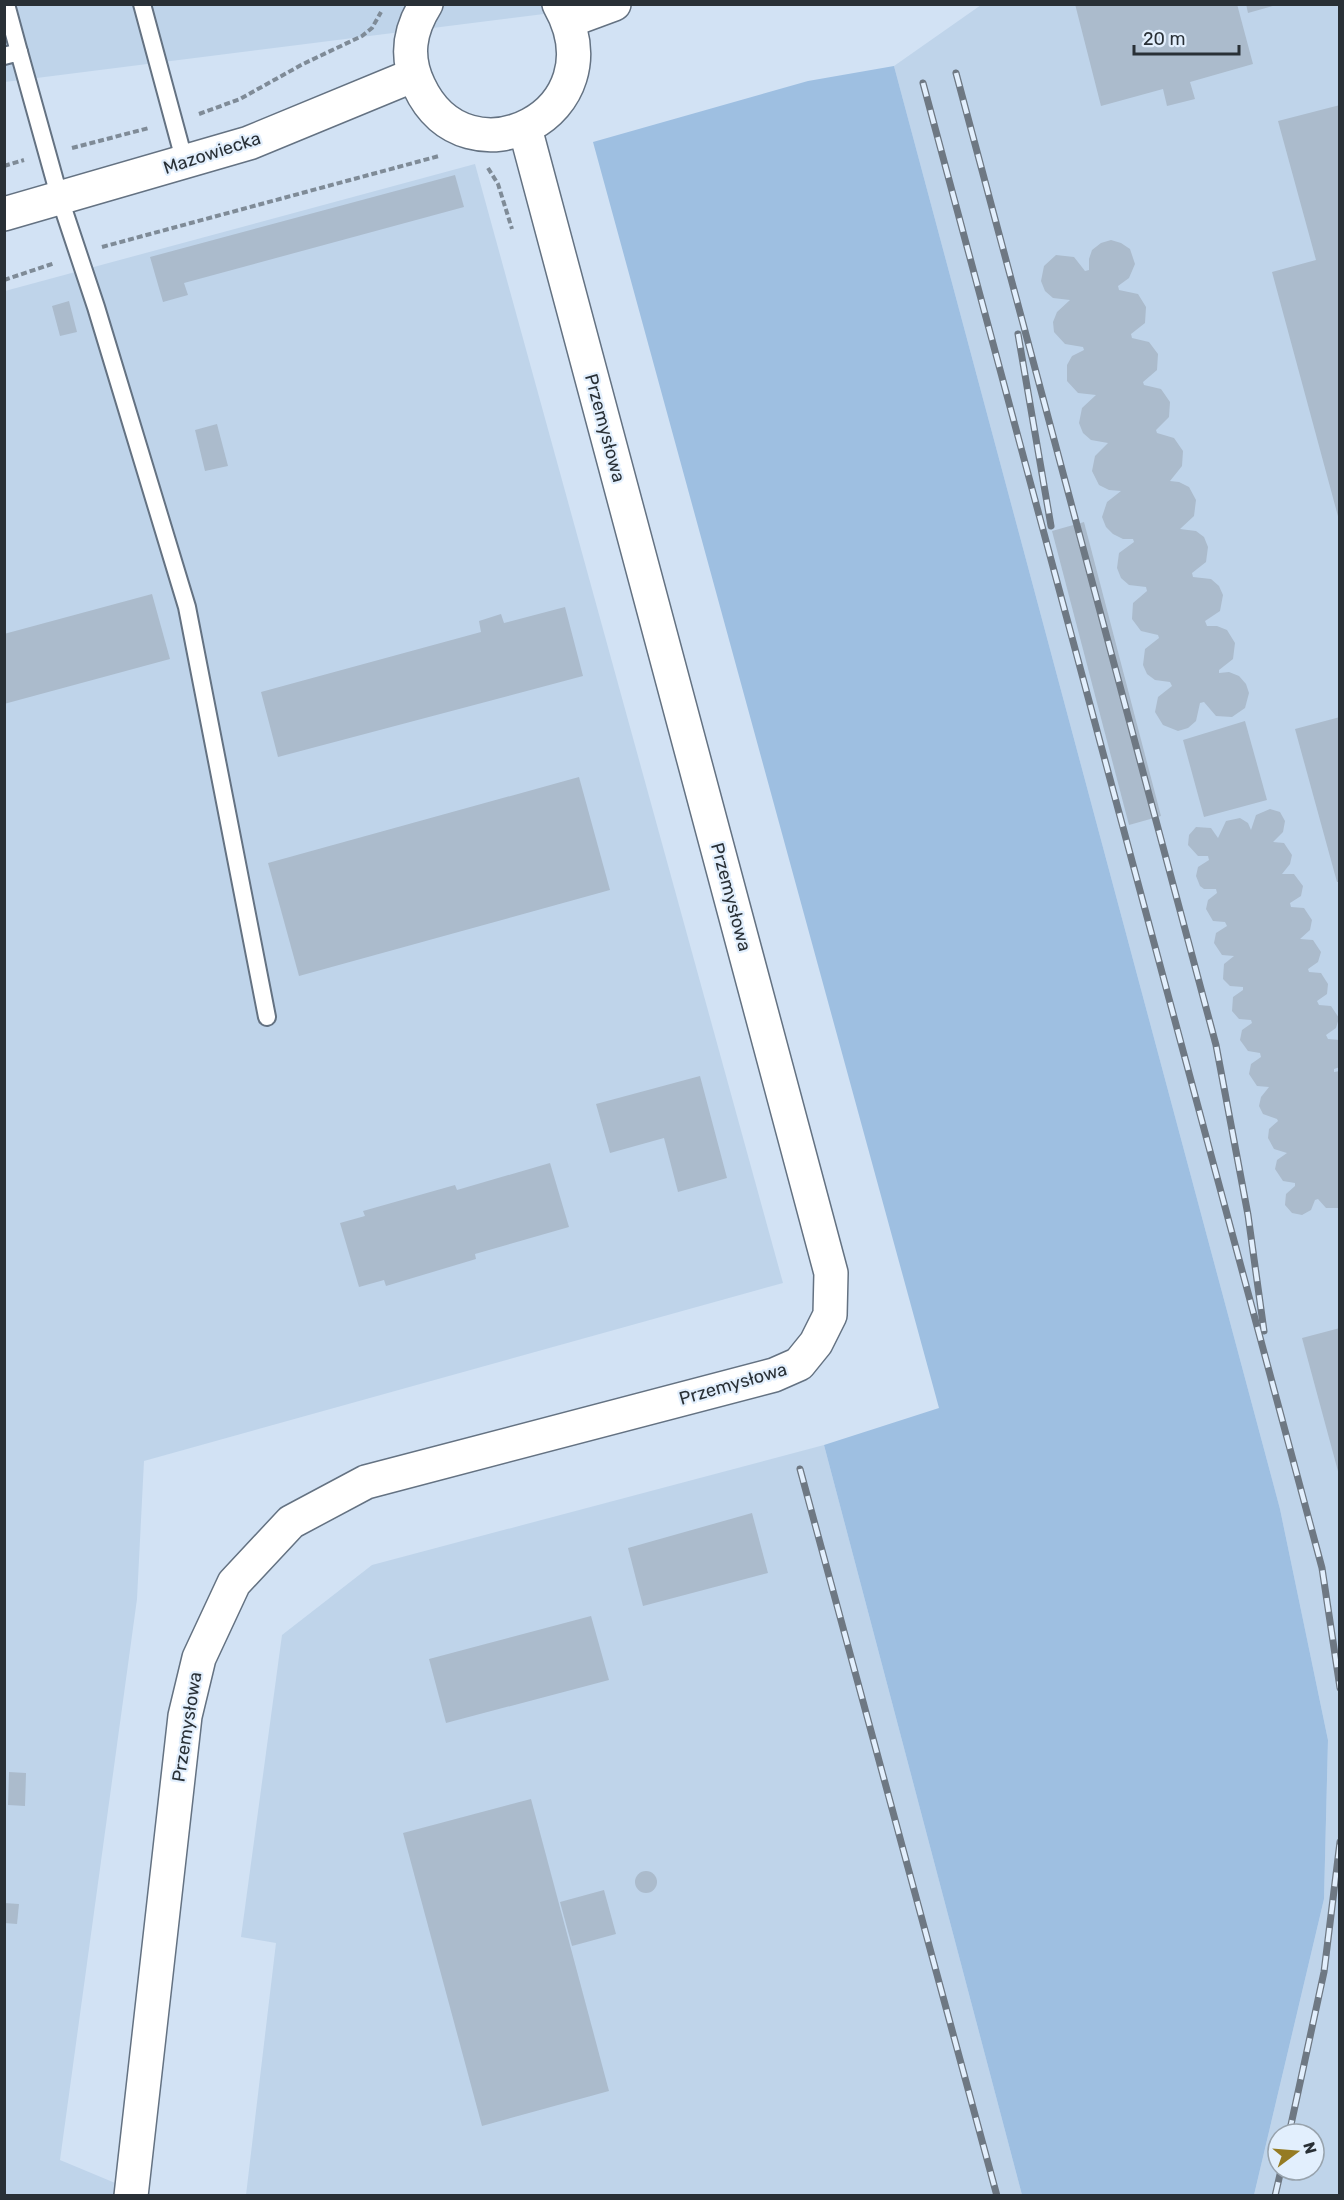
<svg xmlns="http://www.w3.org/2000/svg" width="1344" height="2200" viewBox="0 0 1344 2200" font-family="Rubik,sans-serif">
<rect width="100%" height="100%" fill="#d2e2f4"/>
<!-- built -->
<g fill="#bfd4ea" fill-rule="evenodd">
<polygon points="4,5 586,5 576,10 5,82"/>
<path d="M981,5H1339V2195H1254L1324,1899L1328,1740L1280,1509L894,66ZM1278,2134H1314V2170H1278Z"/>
<polygon points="475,164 783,1283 144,1461 137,1599 60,2160 144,2195 5,2196 5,291"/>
<polygon points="824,1445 1022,2195 246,2195 276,1943 241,1937 282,1635 372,1565"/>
</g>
<!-- green -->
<polygon fill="#9ebfe1" points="894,66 1280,1509 1328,1740 1324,1899 1254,2195 1022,2195 824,1445 939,1408 593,142 808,81"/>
<!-- building -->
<g fill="#abbbcc">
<polygon points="1075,4 1237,4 1253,64 1190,82 1195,99 1167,106 1163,89 1101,106"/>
<polygon points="1246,4 1276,4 1276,5 1248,13"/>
<polygon points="1340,105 1340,520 1339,520 1272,272 1316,260 1278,121"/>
<polygon points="455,175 464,207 184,283 188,295 163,302 150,257"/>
<polygon points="1111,240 1121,243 1130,249 1135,264 1129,278 1118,286 1119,290 1138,294 1146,307 1145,323 1131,334 1132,338 1149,342 1158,354 1157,370 1143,382 1144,385 1161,389 1170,402 1169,417 1156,430 1157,433 1174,438 1183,451 1182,466 1170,481 1179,482 1189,487 1196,500 1194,516 1180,529 1196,531 1204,537 1208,547 1206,562 1192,573 1193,577 1211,579 1219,586 1223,595 1220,611 1205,621 1207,626 1217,626 1227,630 1235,643 1233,659 1219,670 1219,673 1229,672 1239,676 1246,684 1249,693 1245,708 1232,717 1216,716 1204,702 1200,703 1196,721 1188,728 1178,731 1163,725 1155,712 1158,697 1172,686 1170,682 1155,680 1147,674 1143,665 1145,649 1159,638 1158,635 1141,631 1132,619 1133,603 1147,591 1146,587 1129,585 1121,578 1117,568 1119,553 1134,542 1133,539 1123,539 1113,534 1106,527 1102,517 1107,502 1121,491 1109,490 1099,485 1092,471 1095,456 1108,443 1091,440 1083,433 1079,423 1082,408 1096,395 1078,393 1067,381 1067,365 1072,356 1084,350 1083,347 1065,344 1054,332 1053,322 1057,312 1070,300 1053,298 1045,291 1041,281 1044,266 1056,255 1074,257 1085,271 1089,270 1089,259 1092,250 1101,243"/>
<polygon points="69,301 77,332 60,336 52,306"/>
<polygon points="217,424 228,466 205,471 195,430"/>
<polygon points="1084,522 1161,816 1129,825 1052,531"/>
<polygon points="152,594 170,659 4,704 4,634"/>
<polygon points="565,607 583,676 278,757 261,692 481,632 479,621 501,614 504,623"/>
<polygon points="1340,717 1340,882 1337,882 1295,729"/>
<polygon points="1245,721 1267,800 1204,817 1183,740"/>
<polygon points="579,777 610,890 299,976 268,863"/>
<polygon points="1270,809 1280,812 1285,821 1283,832 1273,842 1284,843 1292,855 1290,864 1282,874 1294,874 1303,886 1301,896 1290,903 1291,907 1304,908 1312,920 1310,930 1300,939 1313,940 1321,952 1318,962 1308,969 1309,972 1321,973 1328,984 1327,994 1317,1001 1319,1005 1331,1006 1339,1018 1336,1028 1326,1035 1328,1039 1340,1040 1340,1067 1334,1069 1334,1072 1340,1071 1340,1208 1326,1208 1318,1199 1315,1200 1311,1210 1302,1215 1292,1213 1285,1205 1286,1194 1295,1186 1295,1183 1283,1181 1275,1169 1277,1160 1287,1153 1274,1149 1268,1138 1269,1129 1278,1121 1277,1119 1263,1114 1259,1106 1261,1097 1269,1087 1257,1086 1249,1074 1251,1064 1261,1057 1260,1053 1248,1051 1240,1040 1242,1030 1252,1023 1251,1020 1239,1019 1232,1011 1233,997 1243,990 1243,987 1230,986 1223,979 1224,964 1234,956 1222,955 1214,943 1216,933 1227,926 1225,922 1213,921 1206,909 1208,900 1217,893 1216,889 1204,889 1200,886 1196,876 1198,867 1209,860 1208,856 1198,856 1188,845 1189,835 1196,827 1211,828 1218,838 1226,821 1240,818 1248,823 1251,830 1256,815"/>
<polygon points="700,1076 727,1178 678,1192 664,1138 610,1153 596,1104"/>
<polygon points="550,1163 569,1227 475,1254 476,1259 386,1286 384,1280 359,1287 340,1223 365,1216 363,1211 455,1185 457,1190"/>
<polygon points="1340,1328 1340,1475 1339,1475 1302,1338"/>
<polygon points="752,1513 768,1573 643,1606 628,1548"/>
<polygon points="591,1616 609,1680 446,1723 429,1659"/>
<polygon points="9,1772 26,1773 25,1806 8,1805"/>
<polygon points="531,1799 609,2091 482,2126 403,1833"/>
<circle cx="646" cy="1882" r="11"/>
<polygon points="604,1890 616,1934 572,1946 560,1902"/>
<polygon points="4,1903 19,1904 17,1924 4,1923"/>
</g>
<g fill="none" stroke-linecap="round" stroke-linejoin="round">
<defs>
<g id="lane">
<polyline points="6,4 19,52"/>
<polyline points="142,4 185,163"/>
<polyline points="4,56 19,52 60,199 96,307 187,607 267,1017"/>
</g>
<polyline id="street" points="131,2196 185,1716 199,1658 234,1583 291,1522 366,1482 774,1375 799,1364 816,1343 830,1315 831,1273 525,128"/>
<g id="secondary">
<path d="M426,4C409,31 405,57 419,86C467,189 621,113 559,4"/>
<polyline points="568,21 614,4"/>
<polyline points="4,214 249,143 414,75"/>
</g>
</defs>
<!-- lane casing -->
<use href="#lane" stroke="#647282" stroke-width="20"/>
<!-- street casing -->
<use href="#street" stroke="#647282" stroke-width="36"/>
<!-- secondary casing -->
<use href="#secondary" stroke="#647282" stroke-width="36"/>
<!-- path -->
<g stroke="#7f8b97" stroke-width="4" stroke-dasharray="6 3" stroke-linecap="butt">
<polyline points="199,114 240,99 303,64 362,36 372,28 381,12"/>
<polyline points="72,148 149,128"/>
<polyline points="4,166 24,160"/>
<polyline points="488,168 498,184 512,229"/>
<polyline points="102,247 439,156"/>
<polyline points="4,280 55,263"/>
</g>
<!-- lane -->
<use href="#lane" stroke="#fff" stroke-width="16"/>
<!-- street -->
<use href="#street" stroke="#fff" stroke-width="33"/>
<!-- secondary -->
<use href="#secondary" stroke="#fff" stroke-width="33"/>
<defs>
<g id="rail">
<polyline points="956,73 1216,1045 1248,1215 1264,1331"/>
<polyline points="923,83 1322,1568 1340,1688"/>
<polyline points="1018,334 1051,526"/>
<polyline points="800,1469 997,2196"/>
<polyline points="1289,2134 1324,1972 1340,1842"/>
<polyline points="1275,2196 1281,2170"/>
</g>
</defs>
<!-- rail casing -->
<use href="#rail" stroke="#6e7883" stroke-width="7"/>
<!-- rail -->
<use href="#rail" stroke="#e2effd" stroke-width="4.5" stroke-dasharray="14" stroke-linecap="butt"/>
</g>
<g text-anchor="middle" stroke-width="4.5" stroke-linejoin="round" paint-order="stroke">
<!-- street labels -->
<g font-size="18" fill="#293036" stroke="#e2effd">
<text transform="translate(212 153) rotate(-18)" y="6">Mazowiecka</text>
<text transform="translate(605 428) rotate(75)" y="6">Przemysłowa</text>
<text transform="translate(731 897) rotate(75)" y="6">Przemysłowa</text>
<text transform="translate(733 1384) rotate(-16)" y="6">Przemysłowa</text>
<text transform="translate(187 1727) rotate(-81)" y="6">Przemysłowa</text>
</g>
</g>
<!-- border -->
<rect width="1344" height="2200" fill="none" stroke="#293036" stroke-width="12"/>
<!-- north arrow -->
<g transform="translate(1296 2152) rotate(74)"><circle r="28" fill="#e2effd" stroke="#98a3ad" stroke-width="1.5"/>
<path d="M0-4.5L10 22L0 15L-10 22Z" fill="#957b23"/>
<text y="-9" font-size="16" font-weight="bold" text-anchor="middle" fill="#293036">N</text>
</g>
<!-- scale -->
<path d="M1134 45v9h105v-9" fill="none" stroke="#293036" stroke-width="3"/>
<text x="1143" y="45" font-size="18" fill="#293036" stroke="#e2effd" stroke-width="4.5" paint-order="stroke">20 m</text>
</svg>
